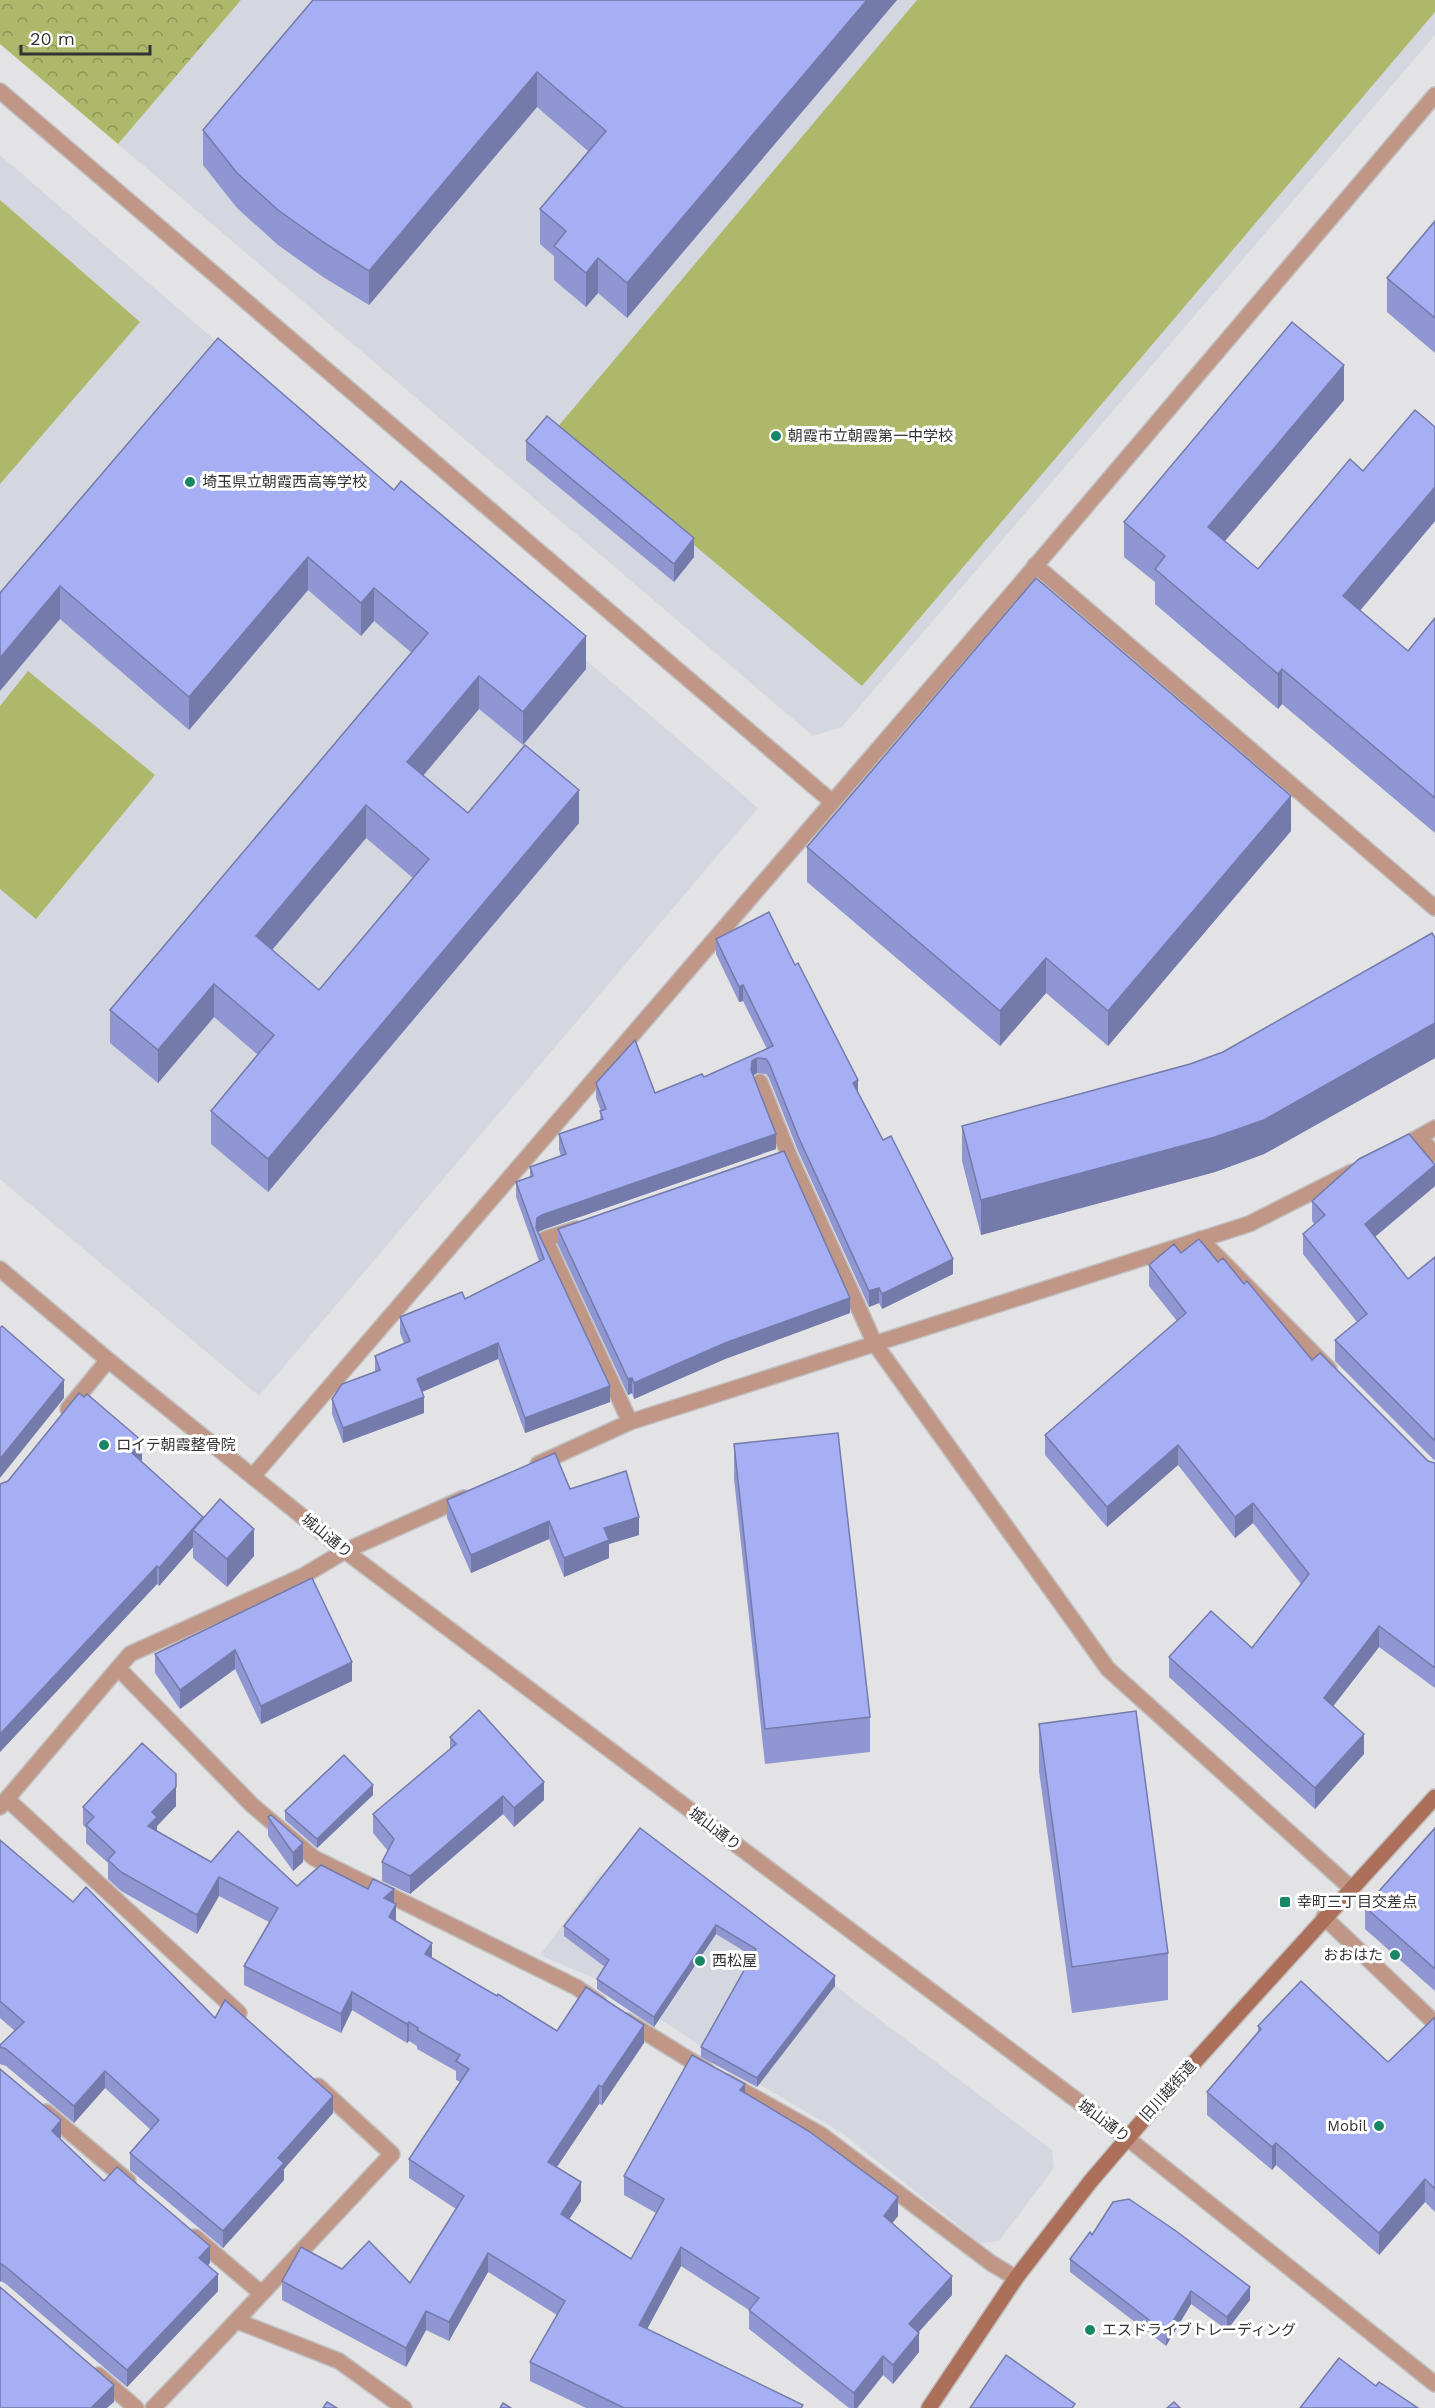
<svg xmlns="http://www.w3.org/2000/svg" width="1435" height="2408" viewBox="0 0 1435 2408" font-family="'Work Sans','Noto Sans JP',sans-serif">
<defs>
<pattern id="forest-crowns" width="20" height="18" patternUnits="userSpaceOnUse" patternTransform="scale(1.5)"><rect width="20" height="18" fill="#adb86a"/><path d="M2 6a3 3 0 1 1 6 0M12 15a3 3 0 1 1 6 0" fill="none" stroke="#8d9658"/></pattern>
</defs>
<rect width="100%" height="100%" fill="#e3e3e6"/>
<!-- built -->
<g fill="#d5d7e0">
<polygon points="241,0 1435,0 1435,35 842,727 813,736 118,144"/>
<polygon points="0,155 758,808 259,1396 0,1179"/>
<polygon points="640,1838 1052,2150 1054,2168 999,2241 980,2243 842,2133 759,2084 603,1982 540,1955 597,1878"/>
</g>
<!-- forest -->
<polygon fill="url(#forest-crowns)" points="0,0 241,0 118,144 0,44"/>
<!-- garden -->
<g fill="#adb86a">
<polygon points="917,0 1435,0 1435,12 862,686 556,429"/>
<polygon points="0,200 140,322 0,484"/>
<polygon points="28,671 155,775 36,919 0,889 0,706"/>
</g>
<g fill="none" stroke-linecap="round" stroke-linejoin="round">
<defs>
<g id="service">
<polyline points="760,1082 789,1155 875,1344 1108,1669 1351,1888"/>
<polyline points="1420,1138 1435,1154"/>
<polyline points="576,1229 545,1239 630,1422"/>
<polyline points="1200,1239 1329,1369"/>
<polyline points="118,1668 252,1805 314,1858 576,1987 599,2003"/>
<polyline points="1324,1917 1435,2023"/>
<polyline points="627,2021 706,2070"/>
<polyline points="727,2082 820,2134 991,2263 1016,2278"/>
<polyline points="237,2321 339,2361 404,2408"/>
<polyline points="98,2375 136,2408"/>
</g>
<g id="minor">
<polyline points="1035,565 1435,908"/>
<polyline points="1398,1149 1435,1128"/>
<polyline points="68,1409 108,1360"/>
<polyline points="538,1464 630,1422 1249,1224 1352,1172"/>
<polyline points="7,1799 239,2013"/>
<polyline points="0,1807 130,1654 303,1576 345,1551 464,1498"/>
<polyline points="46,2112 128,2181"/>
<polyline points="195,2237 261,2293"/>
<path d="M153,2408C234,2325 312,2239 392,2154L318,2086"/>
</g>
<g id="tertiary">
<polyline points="0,91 831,801"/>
<polyline points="0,1269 108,1360 345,1551 1127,2138 1435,2384"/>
<polyline points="253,1476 1015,590 1435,95"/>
</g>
<polyline id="secondary" points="929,2408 1016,2278 1090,2182 1161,2099 1435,1797"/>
</defs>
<!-- service casing -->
<use href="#service" stroke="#c0c0c2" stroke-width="18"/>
<!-- minor casing -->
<use href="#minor" stroke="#c0c0c2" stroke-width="18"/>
<!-- tertiary casing -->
<use href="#tertiary" stroke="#c0c0c2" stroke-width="18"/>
<!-- secondary casing -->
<use href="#secondary" stroke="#c0c0c2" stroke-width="18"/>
<!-- service -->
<use href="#service" stroke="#c09787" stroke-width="15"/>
<!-- minor -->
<use href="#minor" stroke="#c09787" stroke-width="15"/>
<!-- tertiary -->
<use href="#tertiary" stroke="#c09787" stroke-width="15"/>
<!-- secondary -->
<use href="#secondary" stroke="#ac705a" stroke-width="15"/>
</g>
<!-- wall -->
<g fill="#8f96d1" fill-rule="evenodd">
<polygon points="897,0 627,318 598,293 586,307 554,280 554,256 540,244 540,209 588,151 537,107 369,305 323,277 278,245 237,208 203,165 203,130"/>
<polygon points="1435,221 1435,353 1387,312 1387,278"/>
<path d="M218,338L586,669L523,745L479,709L423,775L468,813L579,823L268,1192L211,1144V1111L258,1055L214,1017L158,1083L110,1043V1010L412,653L374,621L361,636L308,590L189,730L60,619L0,593ZM366,838L413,878L319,990L272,950Z"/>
<polygon points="1344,400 1225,541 1258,569 1363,471 1435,427 1435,521 1360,610 1408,651 1435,618 1435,833 1282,704 1278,709 1155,604 1155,582 1124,557 1124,522"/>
<polygon points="526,441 694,557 674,582 526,460"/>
<polygon points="1291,831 1108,1046 1046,993 1000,1046 807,882 807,847"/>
<polygon points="1435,938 1435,1058 1264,1154 1215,1172 981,1235 962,1161 962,1126 1190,1064 1223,1052"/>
<polygon points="716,939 858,1092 953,1274 882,1309 879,1303 869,1307 798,1151 769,1078 766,1074 757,1073 753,1076 776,1149 542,1230 538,1232 610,1402 525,1433 498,1359 422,1392 424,1413 343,1443 332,1414 332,1399 375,1372 375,1356 404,1343 400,1333 400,1317 465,1299 539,1261 516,1197 516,1182 530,1177 530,1167 561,1156 559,1150 559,1134 600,1120 601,1111 596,1098 596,1083 655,1093 704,1077 767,1049 743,1001 739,1002 716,954"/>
<polygon points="1435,1164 1435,1186 1375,1237 1408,1279 1435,1257 1435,1461 1335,1361 1335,1340 1357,1322 1303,1254 1303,1234 1315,1224 1312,1221 1312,1201"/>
<polygon points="558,1229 850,1313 725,1359 634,1399 632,1393 628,1395 558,1245"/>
<polygon points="1181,1253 1218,1262 1244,1284 1312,1360 1428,1461 1435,1463 1435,1688 1379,1647 1333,1706 1364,1754 1315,1809 1169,1677 1169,1657 1252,1648 1301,1584 1253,1523 1235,1538 1178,1465 1107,1527 1045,1455 1045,1435 1177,1321 1149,1286 1149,1265"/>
<polygon points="734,1444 870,1717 870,1752 765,1764 734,1479"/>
<polygon points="142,1460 141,1461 203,1519 254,1556 227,1587 193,1558 193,1547 159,1586 157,1584 0,1752 0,1484"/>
<polygon points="570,1489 639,1535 609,1544 609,1558 564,1577 549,1539 471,1573 447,1518 447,1500"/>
<polygon points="312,1578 352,1681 261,1724 235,1669 180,1709 155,1673 155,1654"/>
<polygon points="1039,1724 1168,1953 1168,2000 1072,2013 1039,1771"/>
<polygon points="450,1737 544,1800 514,1827 503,1814 410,1894 382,1881 382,1862 388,1851 373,1833 373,1814 450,1749"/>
<polygon points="373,1795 317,1848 285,1820 285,1811"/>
<polygon points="176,1806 157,1826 157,1831 211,1862 297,1886 394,1903 396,1922 432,1958 557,2031 644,2043 602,2105 599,2104 557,2167 581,2201 569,2219 631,2259 656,2213 624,2195 624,2176 745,2093 898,2216 892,2223 952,2295 918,2332 919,2352 893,2384 883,2375 857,2408 849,2408 749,2329 749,2310 681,2266 647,2329 803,2408 586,2408 530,2381 530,2362 557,2315 488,2272 449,2341 426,2330 406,2367 282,2300 282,2281 342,2269 410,2283 456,2209 409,2178 409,2159 460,2082 456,2080 456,2071 417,2049 417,2046 409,2041 407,2043 352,2010 341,2033 244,1985 244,1966 269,1922 219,1896 197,1934 121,1891 108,1879 108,1863 86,1843 86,1828 83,1825 83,1807"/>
<polygon points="268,1817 303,1862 293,1871 268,1836"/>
<polygon points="640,1828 835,1986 757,2087 701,2057 701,2047 752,1956 716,1934 654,2027 597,1989 597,1979 605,1967 564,1936 564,1926"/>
<polygon points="1435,1828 1435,1991 1365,1929 1365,1907"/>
<polygon points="0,1840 73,1902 333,2113 284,2169 284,2180 223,2248 130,2170 130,2153 151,2130 105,2088 74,2123 6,2066 0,2064 0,2045 15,2031 0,2018"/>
<polygon points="1435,2017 1435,2212 1425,2202 1379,2255 1276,2165 1272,2170 1207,2115 1207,2092 1258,2031 1258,2026 1388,2062"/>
<polygon points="0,2069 61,2137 60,2139 104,2181 210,2263 208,2265 218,2291 127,2387 6,2284 1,2281 0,2282"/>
<polygon points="1092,2235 1250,2300 1227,2330 1191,2304 1166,2346 1070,2272 1070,2259"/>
</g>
<!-- shaded-wall -->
<g fill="#747aaa">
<polygon points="867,0 897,0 627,318 627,283"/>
<polygon points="537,72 537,107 369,305 369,271"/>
<polygon points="598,258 598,293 586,307 586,273"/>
<polygon points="1344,365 1344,400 1208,561 1208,527"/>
<polygon points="1435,487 1435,521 1343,631 1343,596"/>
<polygon points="694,538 694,557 674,582 674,564"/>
<polygon points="308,557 308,590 189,730 189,697"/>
<polygon points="60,586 60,619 0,691 0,658"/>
<polygon points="374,588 374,621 361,636 361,603"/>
<polygon points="586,636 586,669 523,745 523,712"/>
<polygon points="1282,669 1282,704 1278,709 1278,674"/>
<polygon points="479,676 479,709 407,795 407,762"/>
<polygon points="579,790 579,823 268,1192 268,1159"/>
<polygon points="1291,796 1291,831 1108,1046 1108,1011"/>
<polygon points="366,805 366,838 256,969 256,936"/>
<polygon points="1046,958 1046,993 1000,1046 1000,1011"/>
<polygon points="214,984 214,1017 158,1083 158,1050"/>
<polygon points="743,985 743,1001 739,1002 739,987"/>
<polygon points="1435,1023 1435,1058 1264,1154 1215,1172 981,1235 981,1200"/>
<polygon points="757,1058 757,1073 752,1076 751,1070 752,1061"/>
<polygon points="858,1080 858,1095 853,1083"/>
<polygon points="776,1134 776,1149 542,1230 537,1233 536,1228 537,1218 542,1215"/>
<polygon points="1435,1165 1435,1186 1365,1245 1365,1224"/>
<polygon points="953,1259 953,1274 882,1309 882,1294"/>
<polygon points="879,1288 879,1303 869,1307 869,1291"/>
<polygon points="850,1298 850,1313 725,1359 634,1399 634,1383 725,1343"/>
<polygon points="498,1343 498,1359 417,1394 417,1379"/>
<polygon points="632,1378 632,1393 628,1395 628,1379"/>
<polygon points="64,1380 64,1398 0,1478 0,1459"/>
<polygon points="610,1386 610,1402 525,1433 525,1418"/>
<polygon points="424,1397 424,1413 343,1443 343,1428"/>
<polygon points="142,1441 142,1460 132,1472 132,1453"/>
<polygon points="1178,1445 1178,1465 1107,1527 1107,1507"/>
<polygon points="1253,1503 1253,1523 1235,1538 1235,1517"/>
<polygon points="203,1517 203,1536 193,1530 193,1547 159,1586 159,1568"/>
<polygon points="639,1517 639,1535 609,1544 609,1558 564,1577 564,1558 604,1528"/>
<polygon points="549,1521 549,1539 471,1573 471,1555"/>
<polygon points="254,1529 254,1556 227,1587 227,1559"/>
<polygon points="157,1566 157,1584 0,1752 0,1734"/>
<polygon points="1379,1626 1379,1647 1324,1718 1324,1698"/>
<polygon points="235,1650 235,1669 180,1709 180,1690"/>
<polygon points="352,1662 352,1681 261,1724 261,1706"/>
<polygon points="1364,1734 1364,1754 1315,1809 1315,1788"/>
<polygon points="544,1782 544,1800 514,1827 514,1808"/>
<polygon points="373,1785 373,1795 317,1848 317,1839"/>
<polygon points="176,1787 176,1806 157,1826 157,1835 148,1826 152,1812"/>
<polygon points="503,1796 503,1814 410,1894 410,1876"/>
<polygon points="303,1843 303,1862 293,1871 293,1853"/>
<polygon points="219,1877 219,1896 197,1934 197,1915"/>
<polygon points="394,1889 394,1908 396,1904 396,1922 389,1936 384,1898"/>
<polygon points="716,1925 716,1934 654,2027 654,2017"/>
<polygon points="432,1943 432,1962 425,1954"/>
<polygon points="835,1976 835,1986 757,2087 757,2078"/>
<polygon points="352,1992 352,2010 341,2033 341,2014"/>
<polygon points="409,2022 409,2041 407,2043 407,2024"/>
<polygon points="644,2025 644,2043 602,2105 602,2087"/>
<polygon points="105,2071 105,2088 74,2123 74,2106"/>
<polygon points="745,2084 745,2103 740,2090"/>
<polygon points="599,2085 599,2104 548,2180 548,2162"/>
<polygon points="333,2096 333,2113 284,2169 284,2180 223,2248 223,2231 278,2158"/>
<polygon points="61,2120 61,2137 52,2148 52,2131"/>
<polygon points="1276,2143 1276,2165 1272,2170 1272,2147"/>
<polygon points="1425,2179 1425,2202 1379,2255 1379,2233"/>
<polygon points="581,2182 581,2201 561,2232 561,2214"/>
<polygon points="898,2197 898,2216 884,2234 884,2216"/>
<polygon points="210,2246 210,2263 199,2275 199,2258"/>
<polygon points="681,2247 681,2266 639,2344 639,2325"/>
<polygon points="488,2253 488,2272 449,2341 449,2322"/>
<polygon points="1,2264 1,2281 0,2282 0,2265"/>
<polygon points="218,2274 218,2291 127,2387 127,2370"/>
<polygon points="952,2276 952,2295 909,2343 909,2324"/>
<polygon points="1250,2287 1250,2300 1227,2330 1227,2317"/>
<polygon points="1191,2291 1191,2304 1166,2346 1166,2333"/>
<polygon points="426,2311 426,2330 406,2367 406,2348"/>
<polygon points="919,2333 919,2352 893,2384 893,2365"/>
<polygon points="883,2356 883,2375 857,2408 854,2408 854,2393"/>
<polygon points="114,2385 114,2402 107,2408 91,2408"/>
</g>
<!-- building -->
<g fill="#a6aff3" stroke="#747aaa" stroke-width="1.5" fill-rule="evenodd">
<polygon points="313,0 867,0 627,283 598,258 586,273 554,246 566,231 540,209 606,131 537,72 369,271 323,242 278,210 237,173 203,130"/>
<polygon points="1435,221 1435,318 1387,278"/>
<polygon points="1292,322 1344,365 1208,527 1258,569 1350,459 1363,471 1415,410 1435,427 1435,487 1343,596 1408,651 1435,618 1435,798 1282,669 1278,674 1155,569 1165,556 1124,522"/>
<path d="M218,338L394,490L401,481L586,636L523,712L479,676L407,762L468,813L525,745L579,790L268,1159L211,1111L274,1035L214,984L158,1050L110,1010L428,633L374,588L361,603L308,557L189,697L60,586L0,658V593ZM366,805L429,859L319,990L256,936Z"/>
<polygon points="547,416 694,538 674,564 526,441"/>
<polygon points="1036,578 1291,796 1108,1011 1046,958 1000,1011 807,847"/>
<polygon points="769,912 795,965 798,963 858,1080 853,1083 883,1140 891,1136 953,1259 882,1294 879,1288 869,1291 798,1136 769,1063 766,1059 757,1058 752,1061 751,1070 776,1134 542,1215 537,1218 536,1228 610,1386 525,1418 498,1343 417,1379 424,1397 343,1428 332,1399 342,1384 380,1370 375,1356 410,1341 400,1317 462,1292 465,1299 544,1259 516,1182 533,1176 530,1167 566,1154 559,1134 603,1119 600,1111 606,1109 596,1083 635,1040 655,1093 702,1074 704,1077 773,1046 743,985 739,987 716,939"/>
<polygon points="1432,933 1435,938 1435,1023 1264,1120 1215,1137 981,1200 962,1126 1190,1064 1223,1052"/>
<polygon points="1409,1134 1435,1165 1365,1224 1408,1279 1435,1257 1435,1441 1335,1340 1367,1314 1303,1234 1325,1215 1312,1201 1359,1159"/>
<polygon points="784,1151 850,1298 725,1343 634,1383 632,1378 628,1379 558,1229"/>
<polygon points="1199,1239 1218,1262 1223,1258 1244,1284 1247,1281 1312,1360 1320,1353 1428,1461 1435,1463 1435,1668 1379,1626 1324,1698 1364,1734 1315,1788 1169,1657 1211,1611 1252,1648 1309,1574 1253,1503 1235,1517 1178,1445 1107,1507 1045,1435 1186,1313 1149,1265 1174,1244 1181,1253"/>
<polygon points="2,1326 64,1380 0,1459 0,1328"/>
<polygon points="79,1393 84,1397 87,1394 142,1441 132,1453 203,1517 159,1568 157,1566 0,1734 0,1484 8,1481"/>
<polygon points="838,1433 870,1717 765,1729 734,1444"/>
<polygon points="555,1453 570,1489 626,1471 639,1517 604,1528 609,1540 564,1558 549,1521 471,1555 447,1500"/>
<polygon points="220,1499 254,1529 227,1559 193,1530"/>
<polygon points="312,1578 352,1662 261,1706 235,1650 180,1690 155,1654"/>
<polygon points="479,1710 544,1782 514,1808 503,1796 410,1876 382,1862 394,1839 373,1814 456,1744 450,1737"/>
<polygon points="1136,1711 1168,1953 1072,1967 1039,1724"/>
<polygon points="142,1743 176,1774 176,1787 152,1812 157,1817 148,1826 211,1862 238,1831 297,1886 321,1865 368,1889 373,1879 394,1889 384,1898 396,1904 389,1917 432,1943 425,1954 497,1996 498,1994 557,2031 586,1987 644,2025 602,2087 599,2085 548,2162 581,2182 561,2214 631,2259 664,2199 624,2176 692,2055 745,2084 740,2090 810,2132 898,2197 884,2216 952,2276 909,2324 919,2333 893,2365 883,2356 854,2393 749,2310 759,2298 681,2247 639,2325 803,2405 801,2408 624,2408 530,2362 565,2301 488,2253 449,2322 426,2311 406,2348 282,2281 301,2247 342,2269 369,2241 410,2283 464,2196 409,2159 469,2069 456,2061 460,2055 417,2030 418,2028 409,2022 407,2024 352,1992 341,2014 244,1966 278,1908 219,1877 197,1915 121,1872 108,1860 115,1852 86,1825 94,1817 83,1807"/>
<polygon points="344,1755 373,1785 317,1839 285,1811"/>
<polygon points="271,1815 303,1843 293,1853 268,1817"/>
<polygon points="640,1828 835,1976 757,2078 701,2047 756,1949 716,1925 654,2017 597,1979 609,1960 564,1926"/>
<polygon points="1435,1828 1435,1969 1365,1907"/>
<polygon points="0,1840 73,1902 86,1887 215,2018 225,2000 333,2096 278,2158 284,2163 223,2231 130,2153 159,2120 105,2071 74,2106 6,2049 0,2047 0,2045 24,2022 0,2001"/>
<polygon points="1301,1981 1388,2062 1435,2017 1435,2189 1425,2179 1379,2233 1276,2143 1272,2147 1207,2092 1261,2029 1258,2026"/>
<polygon points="0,2069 61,2120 52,2131 104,2181 117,2167 210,2246 199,2258 218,2274 127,2370 6,2267 1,2264 0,2265"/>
<polygon points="1129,2199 1176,2231 1250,2287 1227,2317 1191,2291 1166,2333 1070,2259 1090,2232 1092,2235 1113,2202"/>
<polygon points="0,2287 114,2385 91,2408 0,2408"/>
<polygon points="1006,2355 1075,2404 1072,2408 970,2408"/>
<polygon points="1339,2358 1376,2386 1379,2382 1418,2408 1300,2408"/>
<polygon points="327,2402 337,2408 323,2408"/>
<polygon points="1174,2402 1180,2408 1167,2408"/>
<polygon points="503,2403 511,2408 500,2408"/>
</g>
<!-- markers -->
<g fill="#188765" stroke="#fff" stroke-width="2">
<circle cx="776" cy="436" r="6"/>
<circle cx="190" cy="482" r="6"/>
<circle cx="104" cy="1445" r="6"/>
<rect x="1279" y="1896" width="12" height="12" rx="3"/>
<circle cx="1395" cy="1955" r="6"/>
<circle cx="700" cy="1961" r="6"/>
<circle cx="1379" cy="2126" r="6"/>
<circle cx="1090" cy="2330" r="6"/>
</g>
<g text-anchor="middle" stroke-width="6" stroke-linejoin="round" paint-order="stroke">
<!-- poi labels -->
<g font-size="15" fill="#333334" stroke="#fff" text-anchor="start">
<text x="788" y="441">朝霞市立朝霞第一中学校</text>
<text x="202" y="487">埼玉県立朝霞西高等学校</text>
<text x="116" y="1450">ロイテ朝霞整骨院</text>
<text x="1297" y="1907">幸町三丁目交差点</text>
<text x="1383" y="1960" text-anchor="end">おおはた</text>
<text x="712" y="1966">西松屋</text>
<text x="1367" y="2131" text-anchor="end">Mobil</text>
<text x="1102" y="2335">エスドライブトレーディング</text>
</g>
<!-- street labels -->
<g font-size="15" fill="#333334" stroke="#fff">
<text transform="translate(327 1536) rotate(39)" y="5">城山通り</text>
<text transform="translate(715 1829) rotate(37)" y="5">城山通り</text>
<text transform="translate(1168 2091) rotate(-48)" y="5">旧川越街道</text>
<text transform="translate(1104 2121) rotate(37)" y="5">城山通り</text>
</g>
</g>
<!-- scale -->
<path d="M21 45v9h129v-9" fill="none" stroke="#333334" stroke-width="3"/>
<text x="30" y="45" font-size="18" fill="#333334" stroke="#ffffff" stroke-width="4.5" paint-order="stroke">20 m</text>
</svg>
